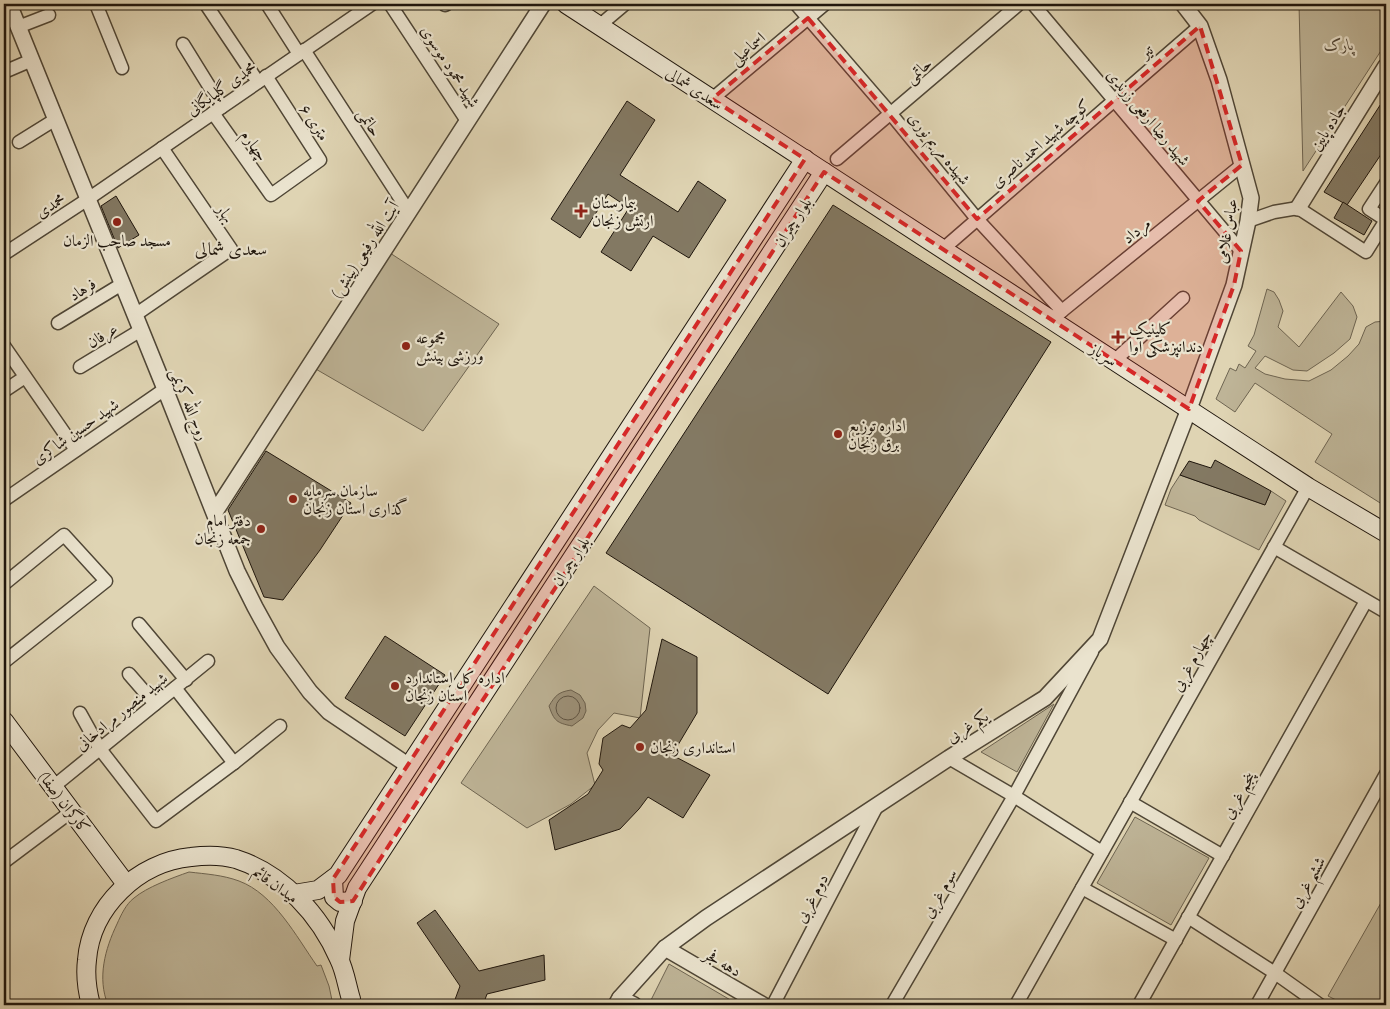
<svg xmlns="http://www.w3.org/2000/svg" width="1390" height="1009" viewBox="0 0 1390 1009" font-family="'IM FELL Double Pica',Amiri,serif">
<rect width="100%" height="100%" fill="#dfd4b3"/>
<filter id="stains"><feTurbulence type="fractalNoise" baseFrequency=".004" numOctaves="4"/><feColorMatrix values="0 0 0 0 .2 0 0 0 0 .09 0 0 0 0 .02 0 0 0 .5 -.17"/></filter>
<radialGradient id="worn" r=".72"><stop offset=".6" stop-color="#630" stop-opacity="0"/><stop offset="1" stop-color="#630" stop-opacity=".3"/></radialGradient>
<!-- green -->
<g fill="#beb497" stroke="#6e6552">
<polygon points="1299,4 1386,4 1386,43 1303,171"/>
<polygon points="390,253 499,324 423,431 314,368"/>
<polygon points="1267,289 1274,292 1279,300 1283,311 1278,327 1299,347 1341,292 1353,306 1357,317 1350,339 1334,353 1307,371 1293,370 1265,356 1255,368 1265,374 1285,379 1309,381 1331,370 1348,356 1359,344 1366,327 1375,322 1386,321 1386,505 1385,506 1315,462 1332,434 1255,383 1235,412 1216,399 1230,368 1236,371 1239,364 1245,368 1256,351 1248,346 1254,335"/>
<polygon points="1180,475 1265,505 1271,491 1286,501 1259,550 1199,520 1195,516 1165,505 1171,489"/>
<polygon points="594,586 650,628 640,718 614,713 598,730 587,753 595,785 571,804 527,828 461,783"/>
<polygon points="1054,704 1017,772 981,752"/>
<polygon points="1135,817 1209,858 1171,925 1097,883"/>
<path d="M189,872C206,874 223,875 239,881C274,894 296,936 317,966L321,965L329,986L333,1005H108C97,978 105,949 117,924C121,915 126,904 134,898C147,887 172,878 189,872Z"/>
<polygon points="1386,894 1386,998 1383,1005 1346,1005 1328,996"/>
<polygon points="669,964 739,1005 660,1005 651,1000"/>
</g>
<!-- water -->
<path fill="#9e937b" stroke="#6b614f" d="M571,690L580,695L585,703L586,711L583,718L572,726C557,723 554,721 549,706C555,696 558,692 571,690Z"/>
<g fill="none" stroke-linecap="round" stroke-linejoin="round">
<!-- shore -->
<circle stroke="#5e5444" stroke-width="1" cx="568" cy="708" r="12"/>
</g>
<!-- building -->
<g fill="#837963" stroke="#1f160d">
<polygon points="1386,96 1386,147 1347,205 1324,192"/>
<polygon points="627,101 655,120 620,175 678,212 698,181 726,200 689,258 653,236 631,271 601,252 629,208 608,194 580,238 551,219"/>
<polygon points="116,196 139,235 118,248 101,206"/>
<polygon points="1343,202 1372,221 1364,235 1334,218"/>
<polygon points="833,205 1051,342 828,694 606,553"/>
<polygon points="266,451 351,503 320,550 283,600 264,597 228,510"/>
<polygon points="1215,460 1271,491 1265,505 1180,475 1189,461 1211,468"/>
<polygon points="385,636 445,675 405,736 345,698"/>
<polygon points="662,639 697,657 697,713 672,755 710,775 683,818 648,797 639,809 620,829 555,850 549,820 588,794 603,770 599,764 603,738 622,725 630,728 646,710"/>
<polygon points="435,910 479,971 544,955 545,980 487,994 483,1005 453,1005 460,986 417,923"/>
</g>
<g fill="none" stroke-linecap="round" stroke-linejoin="round">
<defs>
<g id="minor">
<polyline points="96,4 122,68"/>
<polyline points="267,4 299,54"/>
<polyline points="390,4 467,121"/>
<polyline points="796,4 891,114 977,219 1062,311"/>
<polyline points="1033,4 1241,251"/>
<polyline points="445,5 447,4"/>
<polyline points="207,6 258,82"/>
<polyline points="599,26 625,4"/>
<polyline points="18,27 49,15"/>
<polyline points="183,44 222,107"/>
<polyline points="304,50 409,212"/>
<polyline points="4,72 32,60"/>
<polyline points="712,99 825,4"/>
<polyline points="213,113 271,195 320,160 266,76"/>
<polyline points="19,142 56,119"/>
<polyline points="837,159 1019,4"/>
<polyline points="1386,183 1369,209 1386,220"/>
<polyline points="1248,221 1274,212 1298,208 1366,252 1386,220"/>
<polyline points="943,249 1200,26"/>
<polyline points="4,254 88,199 372,4"/>
<polyline points="135,315 231,249 162,148"/>
<polyline points="1057,315 1242,165"/>
<polyline points="58,323 122,284"/>
<polyline points="4,346 76,450"/>
<polyline points="1114,361 1183,298"/>
<polyline points="80,367 141,330"/>
<polyline points="4,391 25,377"/>
<polyline points="4,500 165,389"/>
<polyline points="1274,547 1386,612"/>
<polyline points="4,584 64,535 106,581 4,662"/>
<polyline points="139,624 186,680"/>
<polyline points="129,674 155,704"/>
<polyline points="175,688 234,763"/>
<polyline points="80,713 100,749 156,821 234,763 280,726"/>
<polyline points="949,758 1014,796 1102,852"/>
<polyline points="53,787 208,661"/>
<polyline points="1130,802 1223,856"/>
<polyline points="4,862 72,811"/>
<polyline points="1082,888 1176,940"/>
<polyline points="1188,917 1275,973 1320,1005"/>
<polyline points="773,1005 877,806"/>
<polyline points="892,1005 1014,796 1092,652"/>
<polyline points="1016,1005 1308,487"/>
<polyline points="1139,1005 1366,601"/>
<polyline points="1257,1005 1386,774"/>
</g>
<g id="tertiary">
<polyline points="9,4 165,389 237,571 255,607 277,647 310,692 329,712 409,766"/>
<polyline points="1298,208 1386,66"/>
<polyline points="215,512 543,4"/>
<polyline points="665,948 763,1005"/>
<polyline points="620,998 634,1005"/>
<polyline points="616,1005 620,998 665,948 706,918 949,758 1045,698 1100,639 1189,409 1234,285 1248,221 1251,198 1219,80 1200,26 1183,4"/>
</g>
<g id="secondary">
<polyline points="566,4 1308,487 1386,533"/>
<polyline points="4,721 126,884"/>
<polyline points="333,879 334,897 340,902 353,901"/>
<polyline points="294,894 318,890 338,875 805,159"/>
<polyline points="340,960 345,921 357,888 824,172"/>
<path d="M91,1005C87,990 85,976 87,960C91,907 138,862 191,857C206,855 222,855 236,859C283,874 320,915 339,959C345,971 347,986 351,999L350,1005"/>
</g>
</defs>
<!-- minor casing -->
<use href="#minor" stroke="#4f4636" stroke-width="15"/>
<!-- tertiary casing -->
<use href="#tertiary" stroke="#4f4636" stroke-width="18"/>
<!-- secondary casing -->
<use href="#secondary" stroke="#1f160d" stroke-width="20"/>
<!-- minor -->
<use href="#minor" stroke="#eae3ce" stroke-width="12"/>
<!-- tertiary -->
<use href="#tertiary" stroke="#eae3ce" stroke-width="15"/>
<!-- secondary -->
<use href="#secondary" stroke="#eae3ce" stroke-width="18"/>
</g>
<!-- marked area -->
<path fill="#d62828" fill-opacity="0.2" stroke="#d62828" stroke-width="4" stroke-dasharray="10 6" stroke-linejoin="round" d="M808,18L977,219L1200,26L1242,165L1198,201L1241,251L1234,285L1189,409L824,172L353,901L340,902L334,897L333,879L805,159L712,99Z"/>
<!-- markers -->
<g fill="#8f2418" stroke="#eae3ce" stroke-width="2">
<path d="M578.5 203.5h5v5h5v5h-5v5h-5v-5h-5v-5h5z"/>
<circle cx="117" cy="222" r="5"/>
<path d="M1115.5 329.5h5v5h5v5h-5v5h-5v-5h-5v-5h5z"/>
<circle cx="406" cy="346" r="5"/>
<circle cx="838" cy="434" r="5"/>
<circle cx="293" cy="499" r="5"/>
<circle cx="261" cy="529" r="5"/>
<circle cx="395" cy="686" r="5"/>
<circle cx="640" cy="747" r="5"/>
</g>
<g text-anchor="middle" stroke-width="4.5" stroke-linejoin="round" paint-order="stroke">
<!-- park labels -->
<g font-size="16" font-style="italic" fill="#4f4536" stroke="#eae3ce">
<text x="1339" y="50">پارک</text>
</g>
<!-- street labels -->
<g font-size="16" fill="#1f160d" stroke="#eae3ce">
<text transform="translate(747 48) rotate(-40)" y="6">اسماعیلی</text>
<text transform="translate(1146 51) rotate(-41)" y="6">تیر</text>
<text transform="translate(451 66) rotate(57)" y="6">شهید محمود موسوی</text>
<text transform="translate(918 70) rotate(-41)" y="6">حاتمی</text>
<text transform="translate(221 88) rotate(-35)" y="6">محمدی گلپایگانی</text>
<text transform="translate(695 88) rotate(33)" y="6">سعدی شمالی</text>
<text transform="translate(1149 117) rotate(50)" y="6">شهید رضا ارفعی زرندی</text>
<text transform="translate(315 122) rotate(57)" y="6">۶ متری</text>
<text transform="translate(370 122) rotate(57)" y="6">حاتمی</text>
<text transform="translate(1327 127) rotate(-58)" y="6">جاده پایین</text>
<text transform="translate(1040 143) rotate(-41)" y="6">کوچه شهید احمد ناصری</text>
<text transform="translate(255 145) rotate(55)" y="6">چهارم</text>
<text transform="translate(940 148) rotate(51)" y="6">شهیده مریم نوری</text>
<text transform="translate(50 205) rotate(-33)" y="6">محمدی</text>
<text transform="translate(226 213) rotate(56)" y="6">بهار</text>
<text transform="translate(792 222) rotate(-57)" y="6">بلوار چمران</text>
<text transform="translate(1136 230) rotate(-39)" y="6">مرداد</text>
<text transform="translate(1226 231) rotate(-80)" y="6">عباس غلامی</text>
<text transform="translate(364 249) rotate(-57)" y="6">آیت الله رفیعی (بینش)</text>
<text transform="translate(82 289) rotate(-32)" y="6">فرهاد</text>
<text transform="translate(102 335) rotate(-31)" y="6">عرفان</text>
<text transform="translate(1104 354) rotate(33)" y="6">سرباز</text>
<text transform="translate(190 404) rotate(68)" y="6">روح الله کریمی</text>
<text transform="translate(75 431) rotate(-35)" y="6">شهید حسین شاکری</text>
<text transform="translate(570 561) rotate(-57)" y="6">بلوار چمران</text>
<text transform="translate(1191 661) rotate(-61)" y="6">چهارم غربی</text>
<text transform="translate(121 711) rotate(-39)" y="6">شهید منصور مرادخانی</text>
<text transform="translate(967 726) rotate(-32)" y="6">یکم غربی</text>
<text transform="translate(1238 795) rotate(-61)" y="6">پنجم غربی</text>
<text transform="translate(65 802) rotate(53)" y="6">کارگران (صفا)</text>
<text transform="translate(1307 882) rotate(-61)" y="6">ششم غربی</text>
<text transform="translate(276 884) rotate(36)" y="6">میدان قائم</text>
<text transform="translate(939 893) rotate(-60)" y="6">سوم غربی</text>
<text transform="translate(811 898) rotate(-62)" y="6">دوم غربی</text>
<text transform="translate(723 962) rotate(30)" y="6">دهه فجر</text>
</g>
<!-- poi labels -->
<g font-size="16" fill="#1f160d" stroke="#eae3ce" text-anchor="start">
<text x="592" y="208">بیمارستان<tspan x="592" dy="18">ارتش زنجان</tspan></text>
<text x="117" y="246" text-anchor="middle">مسجد صاحب الزمان</text>
<text x="1129" y="334">کلینیک<tspan x="1129" dy="18">دندانپزشکی آوا</tspan></text>
<text x="416" y="343">مجموعه<tspan x="416" dy="18">ورزشی بینش</tspan></text>
<text x="848" y="431">اداره توزیع<tspan x="848" dy="18">برق زنجان</tspan></text>
<text x="303" y="496">سازمان سرمایه<tspan x="303" dy="18">گذاری استان زنجان</tspan></text>
<text x="251" y="526" text-anchor="end">دفتر امام<tspan x="251" dy="18">جمعه زنجان</tspan></text>
<text x="405" y="683">اداره کل استاندارد<tspan x="405" dy="18">استان زنجان</tspan></text>
<text x="650" y="753">استانداری زنجان</text>
</g>
<!-- neighbourhood labels -->
<g font-size="18" fill="#1f160d" stroke="#eae3ce">
<text x="231" y="255">سعدی شمالی</text>
</g>
</g>
<!-- margin -->
<rect width="1390" height="1009" fill="none" stroke="#dfd4b3" stroke-width="20"/>
<rect x="5" y="5" width="1380" height="999" fill="none" stroke="#1f160d" stroke-width="2.5"/>
<rect x="10" y="10" width="1370" height="989" fill="none" stroke="#1f160d"/>
<rect width="100%" height="100%" filter="url(#stains)"/>
<rect width="100%" height="100%" fill="url(#worn)"/>
</svg>
